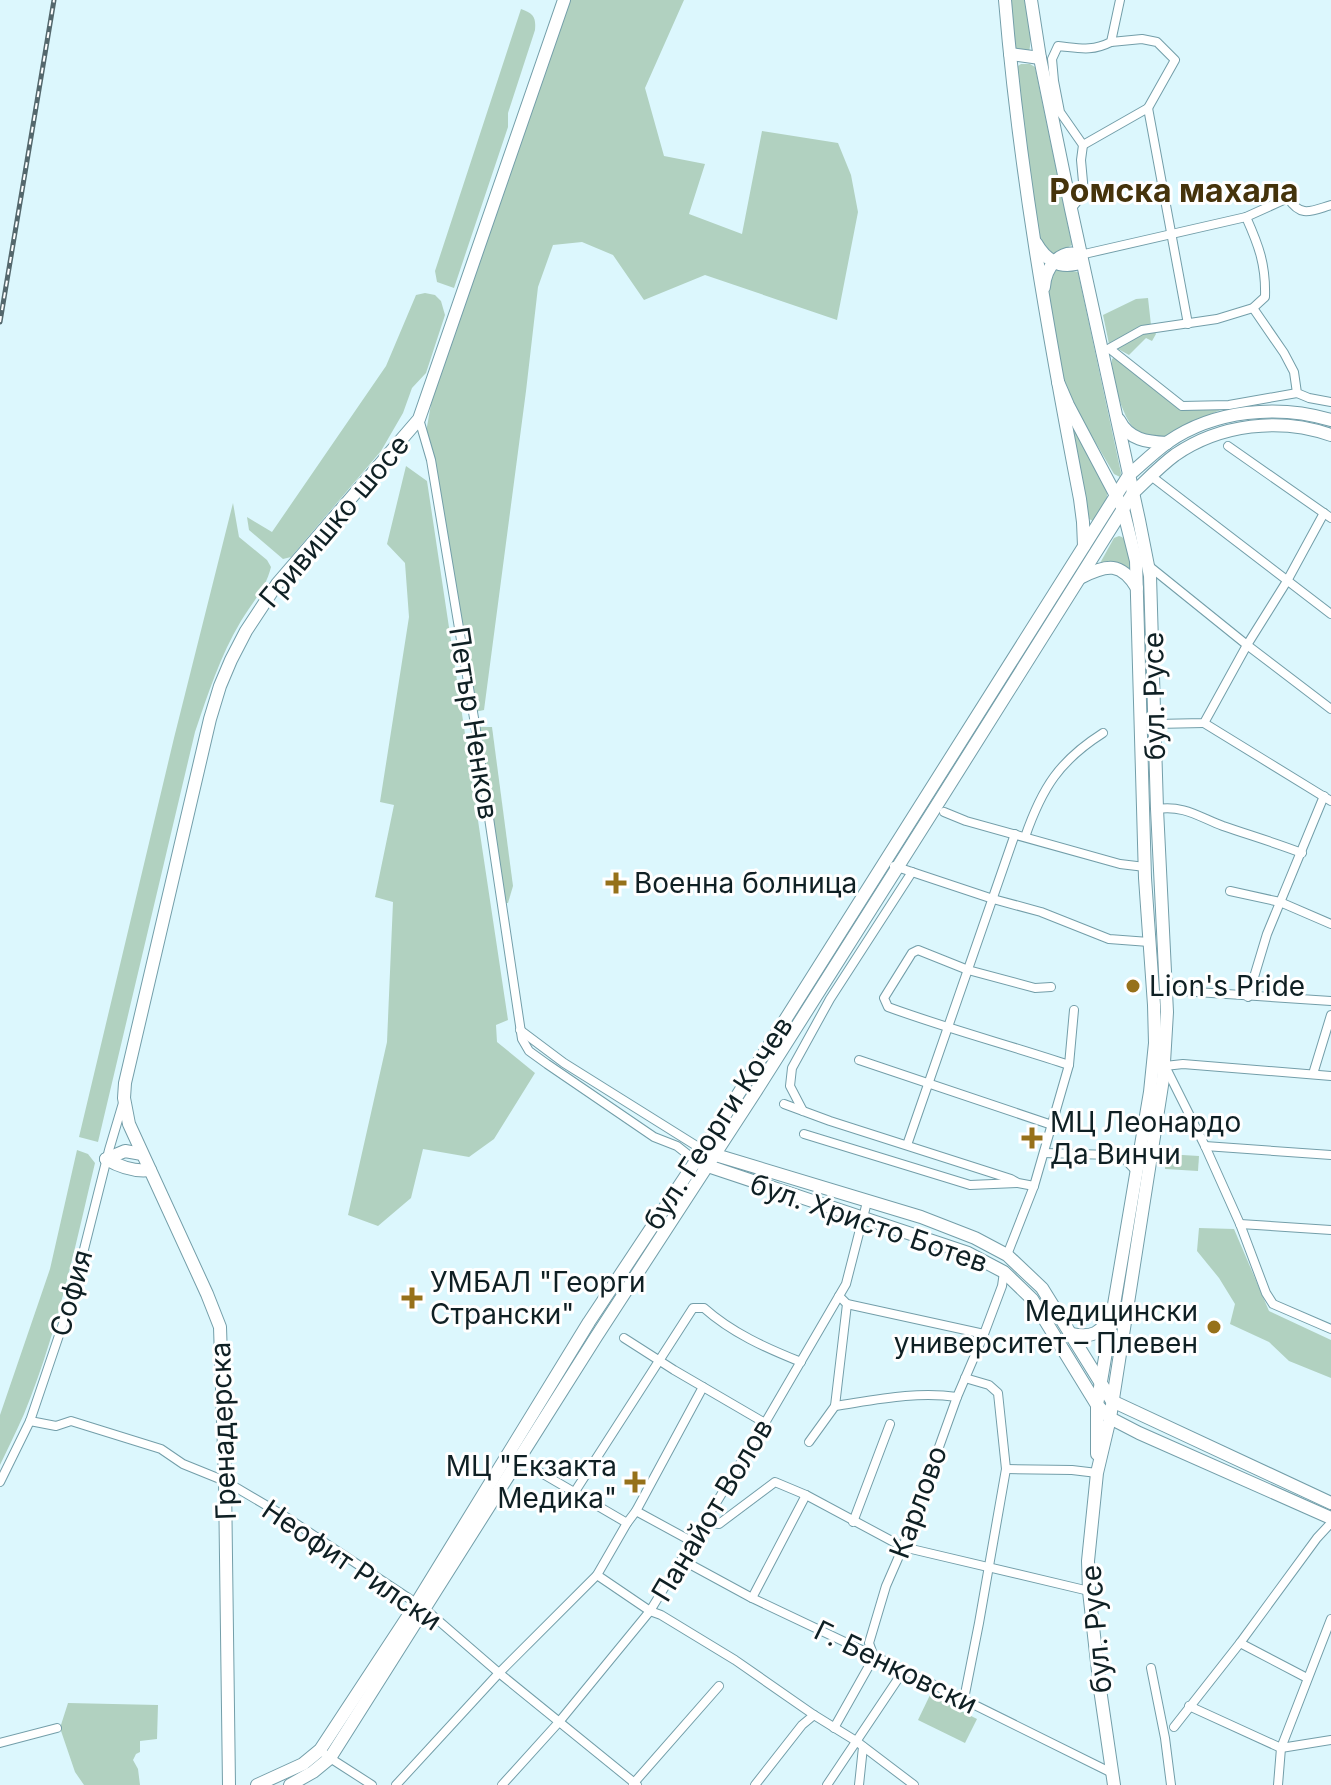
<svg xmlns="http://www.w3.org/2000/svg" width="1331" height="1785" viewBox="0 0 1331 1785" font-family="Inter,sans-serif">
<rect width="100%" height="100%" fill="#dcf7fd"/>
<!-- green -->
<g fill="#b1d1c0">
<polygon points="568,0 684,0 645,88 664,156 705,164 689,214 742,234 762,131 838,143 851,175 858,212 837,320 705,275 644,300 613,255 582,242 553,245 538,287 526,391 484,710 470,713 426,432 432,399"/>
<path d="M1008,0H1025C1027,16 1033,36 1029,52L1013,49Z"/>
<path d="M521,9C534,14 536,17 535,30L508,113V127L454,288L437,282L435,271Z"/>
<polygon points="1021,64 1030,64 1035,67 1072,245 1054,255 1049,253 1040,239 1028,174 1015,68"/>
<polygon points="1056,268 1078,272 1121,473 1120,477 1114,474 1070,399 1058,366 1048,287"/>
<polygon points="425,293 435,295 441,301 445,315 426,373 412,388 403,413 381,451 291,557 283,559 249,530 247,517 272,532 386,366 416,295"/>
<polygon points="1148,298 1151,325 1156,334 1152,341 1146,338 1129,355 1109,344 1103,315 1136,299"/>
<path d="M1115,357L1178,407H1228C1214,413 1200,418 1187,424C1180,427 1173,435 1165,436C1157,438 1142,434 1135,429C1122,418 1111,375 1112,359Z"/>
<polygon points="1073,428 1076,430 1107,491 1107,500 1093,521 1089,519 1087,515 1071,429"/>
<polygon points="406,466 427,481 508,1020 496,1025 497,1042 535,1073 494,1139 469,1157 423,1149 411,1198 378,1226 348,1215 387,1042 393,902 375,897 394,805 380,802 409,617 405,563 387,544"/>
<path d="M233,503L239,537L267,560L271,567C266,588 252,603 241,621C220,656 208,694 195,732L98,1142L79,1137L174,738Z"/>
<polygon points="1119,536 1122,537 1126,541 1132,568 1131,571 1099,565 1114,538"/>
<polygon points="477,727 492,727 513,886 508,903 501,903"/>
<path d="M77,1150L88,1154L95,1163C75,1247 57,1334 24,1414C16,1432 8,1448 0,1465V1415L50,1269Z"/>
<polygon points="1166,1154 1199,1156 1198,1171 1165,1169"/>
<polygon points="1199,1228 1234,1229 1269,1311 1331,1340 1331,1378 1289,1361 1269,1342 1230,1324 1235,1304 1219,1278 1197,1251"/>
<polygon points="930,1695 977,1719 965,1743 918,1720"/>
<polygon points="68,1703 158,1705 157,1739 140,1741 140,1752 136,1754 133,1760 138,1769 140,1785 84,1785 75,1772 60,1728"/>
</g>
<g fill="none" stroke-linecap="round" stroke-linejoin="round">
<defs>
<g id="street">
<polyline points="1148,108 1188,324"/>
<polyline points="1083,145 1148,108 1175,60 1157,42 1142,39 1111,42"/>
<path d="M1071,209L1084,193L1081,160L1083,145L1060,112L1054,81L1052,59L1058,46C1079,48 1091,52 1111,42L1120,0"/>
<path d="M1080,255L1246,217L1288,198C1301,218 1311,211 1331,205"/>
<polyline points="1253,308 1284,353 1294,372 1297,393 1309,398 1331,402"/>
<polyline points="1110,349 1182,406 1229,405 1297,393"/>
<path d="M1101,353L1142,330L1217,319L1253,308L1265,297C1266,265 1259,246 1246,217"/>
<polyline points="419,419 431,460 475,724 522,1039 529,1051 547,1064 654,1137 677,1146 696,1161"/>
<polyline points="1228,446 1331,518"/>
<polyline points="1151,476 1331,614"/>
<polyline points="1149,566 1247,645 1331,709"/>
<polyline points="1204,723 1331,801"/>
<polyline points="1155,724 1204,723 1247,645 1287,581 1324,513"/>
<path d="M1157,809C1184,805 1199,817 1223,826C1249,835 1276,843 1302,853"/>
<polyline points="944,812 966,821 1120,864 1145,867"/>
<path d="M1025,837C1042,788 1059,761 1103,733"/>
<polyline points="894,866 993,899 1041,912 1109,939 1149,942"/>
<polyline points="1230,891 1280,902 1331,924"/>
<path d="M1051,987L1035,988L968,970L918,950L912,953L884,998L888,1007C948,1029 1009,1045 1069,1065"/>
<polyline points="1166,990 1331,1001"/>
<polyline points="1248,997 1267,934 1324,796"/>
<polyline points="520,1030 564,1063 703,1150"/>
<polyline points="859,1060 1052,1125"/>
<polyline points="1313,1074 1331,1015"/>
<polyline points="1331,1076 1183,1064 1165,1066 1205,1146 1240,1224 1266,1293 1273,1304 1331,1329"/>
<polyline points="784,1104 830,1121 1011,1179 1018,1183 1034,1186"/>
<polyline points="803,1111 790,1086 792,1068 830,999 912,872"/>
<polyline points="804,1134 970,1185 1017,1183"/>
<polyline points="907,1145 1015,834"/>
<polyline points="1205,1146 1331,1155"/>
<polyline points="1044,1153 1111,1155 1122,1156 1136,1171"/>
<polyline points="1240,1224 1331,1230"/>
<polyline points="1007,1255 1034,1186 1069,1065 1074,1010"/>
<polyline points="839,1296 847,1304 984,1334"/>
<polyline points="624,1338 674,1370 765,1423"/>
<path d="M835,1406C875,1400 916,1391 957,1397"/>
<polyline points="30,1421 56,1426 71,1421 161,1449 183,1464 225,1481 286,1517 425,1609 499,1673 637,1785"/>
<polyline points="809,1442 835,1406 847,1304"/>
<polyline points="518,1455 538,1471 627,1523"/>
<polyline points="1006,1469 1072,1470 1097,1473"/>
<polyline points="0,1482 30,1421 72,1297 109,1150 123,1103"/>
<path d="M574,1493L693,1308H704C732,1333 766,1348 801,1362"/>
<polyline points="636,1511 693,1542"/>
<polyline points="704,1522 719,1524 775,1482 806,1495 903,1547 1089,1591"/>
<polyline points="853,1522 890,1424"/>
<polyline points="682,1560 752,1598 904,1670 1112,1773"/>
<polyline points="597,1575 650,1611 661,1615 735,1660 814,1715 856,1741 914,1785"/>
<polyline points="752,1598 806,1495"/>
<polyline points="1240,1643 1307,1678"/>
<polyline points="1151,1668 1165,1738 1171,1785"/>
<polyline points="964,1699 979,1623 1006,1469 998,1393 989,1385 965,1378"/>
<polyline points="1189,1706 1281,1748 1331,1740"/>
<polyline points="1174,1727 1240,1643 1317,1538 1331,1523"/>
<polyline points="834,1728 874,1657 869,1643 886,1586 903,1547 957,1397 984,1334 1002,1286 1004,1272"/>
<polyline points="0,1743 57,1728"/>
<polyline points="320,1750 330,1758 372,1785"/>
<polyline points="633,1784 719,1686"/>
<polyline points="396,1785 499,1673 597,1575 627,1523 636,1511 703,1387"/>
<polyline points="502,1785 559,1722 650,1611 765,1423 846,1284 867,1202"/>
<polyline points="755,1785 802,1725 814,1715"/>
<polyline points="827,1785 904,1670"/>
<polyline points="859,1785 863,1747"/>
<polyline points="1278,1785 1281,1748 1331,1619"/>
</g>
<g id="secondary">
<path d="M1005,0C1019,169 1048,333 1080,499L1083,522L1084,546"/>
<polyline points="1031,0 1040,58 1071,209 1139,520 1150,576 1157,809 1167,1012 1163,1079 1110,1418 1097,1473 1088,1561 1089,1591 1100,1689 1114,1785"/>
<polyline points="1010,54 1040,58"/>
<path d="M1036,243C1045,259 1058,268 1076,264L1080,255C1060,248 1045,268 1044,287"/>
<polyline points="1058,382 1068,405 1123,509 1136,561 1145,878 1154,1005 1155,1043 1150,1092 1097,1405 1097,1454"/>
<path d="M1119,420C1129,440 1147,442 1167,443"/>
<path d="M1082,577C1107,564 1121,562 1137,588"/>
<polyline points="709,1153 921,1217 975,1238 1007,1255 1042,1288 1112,1401 1331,1503"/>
<path d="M106,1159C120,1167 134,1172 150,1170"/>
<polyline points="106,1159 125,1151 142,1154"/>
<polyline points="702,1164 968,1253 1004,1272 1032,1299 1097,1405 1110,1418 1139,1433 1331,1518"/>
<path d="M1071,1334C1092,1338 1101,1334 1111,1314"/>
<polyline points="229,1785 225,1481 220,1327 207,1294 129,1124 124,1098 125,1083 210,719 220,686 231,660 246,631 277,584 419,419 564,0"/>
<path d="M257,1785L303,1764L320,1750L416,1604L589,1322L703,1150L1129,475C1142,464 1154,452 1168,442C1214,410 1278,404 1331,420"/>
<path d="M290,1785L313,1772L330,1758L596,1337L756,1091L935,808L1133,493C1147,480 1160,466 1175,455C1220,424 1280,417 1331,435"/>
</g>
</defs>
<!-- street casing -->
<use href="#street" stroke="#739ea9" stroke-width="10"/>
<!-- secondary casing -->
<use href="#secondary" stroke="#739ea9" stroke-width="14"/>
<!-- street -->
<use href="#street" stroke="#fff" stroke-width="8"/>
<!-- secondary -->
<use href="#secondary" stroke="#fff" stroke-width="12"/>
<defs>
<polyline id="rail" points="0,322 54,0"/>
</defs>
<!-- rail casing -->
<use href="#rail" stroke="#54686d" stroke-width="5"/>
<!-- rail -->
<use href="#rail" stroke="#fff" stroke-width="2" stroke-dasharray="6" stroke-linecap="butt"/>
</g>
<!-- markers -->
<g fill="#96711a" stroke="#fff" stroke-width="3">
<path d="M612 871h8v8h8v8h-8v8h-8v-8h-8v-8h8z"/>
<circle cx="1133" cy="986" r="8"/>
<path d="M1028 1126h8v8h8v8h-8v8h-8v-8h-8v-8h8z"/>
<path d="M408 1286h8v8h8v8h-8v8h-8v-8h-8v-8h8z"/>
<circle cx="1214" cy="1327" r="8"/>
<path d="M631 1470h8v8h8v8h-8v8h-8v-8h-8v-8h8z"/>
</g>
<g text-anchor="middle" stroke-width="6" stroke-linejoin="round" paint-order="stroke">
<!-- street labels -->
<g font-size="28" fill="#0f2024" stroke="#fff">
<text transform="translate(334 521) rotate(-50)" y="10">Гривишко шосе</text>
<text transform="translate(1154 696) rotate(-91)" y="10">бул. Русе</text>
<text transform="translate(474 723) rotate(81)" y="10">Петър Ненков</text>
<text transform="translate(718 1123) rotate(-57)" y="10">бул. Георги Кочев</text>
<text transform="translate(869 1223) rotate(19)" y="10">бул. Христо Ботев</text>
<text transform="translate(71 1293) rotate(-74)" y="10">София</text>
<text transform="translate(223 1431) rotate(-92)" y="10">Гренадерска</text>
<text transform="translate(918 1502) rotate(-70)" y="10">Карлово</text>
<text transform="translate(712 1510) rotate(-59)" y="10">Панайот Волов</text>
<text transform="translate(352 1565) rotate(34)" y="10">Неофит Рилски</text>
<text transform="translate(1096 1629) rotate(-95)" y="10">бул. Русе</text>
<text transform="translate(896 1667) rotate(26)" y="10">Г. Бенковски</text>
</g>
<!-- poi labels -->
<g font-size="28" fill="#0f2024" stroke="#fff" text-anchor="start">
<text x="634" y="893">Военна болница</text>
<text x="1149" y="996">Lion's Pride</text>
<text x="1050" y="1132">МЦ Леонардо<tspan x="1050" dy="32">Да Винчи</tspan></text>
<text x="430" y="1292">УМБАЛ "Георги<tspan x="430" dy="32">Странски"</tspan></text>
<text x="1198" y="1321" text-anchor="end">Медицински<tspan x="1198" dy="32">университет – Плевен</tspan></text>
<text x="617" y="1476" text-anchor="end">МЦ "Екзакта<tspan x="617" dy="32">Медика"</tspan></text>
</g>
<!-- quarter labels -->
<g font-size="32" font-weight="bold" fill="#45330b" stroke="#fff">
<text x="1174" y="202">Ромска махала</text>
</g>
</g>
</svg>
